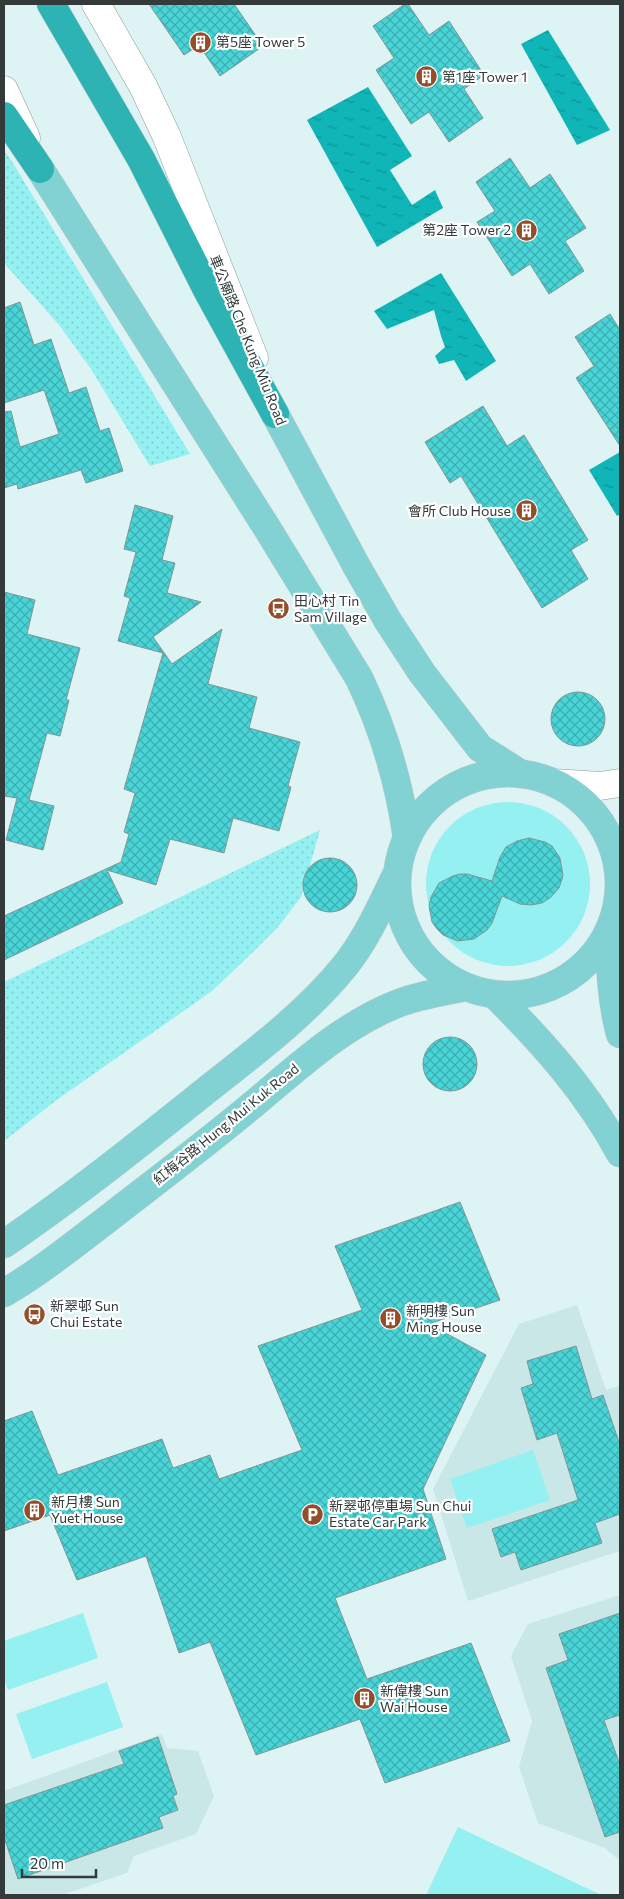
<svg xmlns="http://www.w3.org/2000/svg" width="624" height="1899" viewBox="0 0 624 1899" font-family="Commissioner,'Noto Sans TC',sans-serif">
<defs>
<pattern id="park-dots" width="8" height="8" patternUnits="userSpaceOnUse" patternTransform="scale(1.25)"><rect width="8" height="8" fill="#94f0f1"/><path d="M2 2h.1M6 6h.1" fill="none" stroke="#80cfcf" stroke-width="1.8" stroke-linecap="round"/></pattern>
<pattern id="water-ripples" width="26" height="14" patternUnits="userSpaceOnUse" patternTransform="scale(1.25)"><rect width="26" height="14" fill="#10b5b7"/><path d="M2 4q2-2 4 0t4 0M15 11q2-2 4 0t4 0" fill="none" stroke="#109496"/></pattern>
<pattern id="building-cross-hatch" width="8" height="8" patternUnits="userSpaceOnUse" patternTransform="scale(1.25)"><rect width="8" height="8" fill="#49d5d7"/><path d="M0 0l8 8M0 8l8-8" fill="none" stroke="#3daeaf"/></pattern>
</defs>
<rect width="100%" height="100%" fill="#def3f3"/>
<!-- built -->
<g fill="#c9e7e7">
<polygon points="577,1305 606,1390 620,1386 620,1551 468,1601 433,1489 519,1324"/>
<polygon points="620,1595 620,1861 605,1848 538,1823 519,1767 532,1721 511,1656 528,1624"/>
<polygon points="162,1734 167,1748 198,1751 214,1796 196,1834 134,1856 127,1873 62,1895 4,1895 4,1791"/>
</g>
<!-- green -->
<g fill="#94f0f1">
<circle cx="508" cy="884" r="82"/>
<polygon points="533,1450 550,1500 467,1528 450,1479"/>
<polygon points="83,1613 98,1658 8,1690 4,1679 4,1641"/>
<polygon points="107,1682 123,1727 32,1759 16,1714"/>
<polygon points="458,1827 601,1895 426,1895"/>
</g>
<!-- park -->
<g fill="url(#park-dots)">
<polygon points="4,150 11,160 190,454 150,466 91,369 59,325 4,263"/>
<polygon points="320,830 301,897 278,927 252,953 212,991 58,1099 4,1141 4,982"/>
</g>
<!-- water -->
<g fill="url(#water-ripples)">
<polygon points="548,30 610,130 577,145 521,44"/>
<polygon points="368,87 412,156 390,170 412,205 435,190 443,208 377,247 307,120"/>
<polygon points="441,273 496,361 466,381 454,360 439,364 435,356 445,347 441,336 434,310 387,329 374,311"/>
<polygon points="620,452 620,514 617,516 589,470"/>
</g>
<!-- building -->
<g fill="url(#building-cross-hatch)" stroke="#829595">
<polygon points="149,4 234,4 263,46 220,76 199,45 184,55"/>
<polygon points="405,4 408,4 429,35 449,21 484,75 464,89 483,118 449,142 429,112 411,124 376,70 394,58 373,26"/>
<polygon points="510,158 530,188 550,174 586,228 565,241 584,271 549,294 530,264 512,276 477,222 495,211 476,182"/>
<polygon points="20,302 34,345 51,339 69,393 86,387 100,431 109,428 123,471 86,483 81,470 18,489 17,484 4,488 4,412 11,411 20,447 59,434 44,390 4,403 4,308"/>
<polygon points="610,314 620,330 620,446 576,378 594,366 575,337"/>
<polygon points="483,406 507,446 524,435 588,540 571,550 588,579 542,608 461,476 450,483 425,442"/>
<polygon points="135,505 173,516 162,560 175,563 167,593 201,602 153,637 172,664 222,629 208,684 257,697 249,728 300,742 288,786 291,787 279,831 233,818 224,853 170,839 156,885 107,870 123,903 4,960 4,916 121,862 129,834 124,832 135,793 124,789 163,653 118,641 130,598 124,596 136,552 124,549"/>
<polygon points="4,592 35,600 27,634 80,648 66,700 69,700 60,736 47,733 29,800 54,806 43,850 6,840 17,798 4,796"/>
<circle cx="578" cy="719" r="27"/>
<polygon points="529,838 545,842 552,846 560,858 563,876 559,888 550,898 542,903 531,905 520,904 502,896 492,923 487,930 474,939 458,941 443,935 437,929 432,922 429,906 431,897 439,883 453,876 460,874 467,874 492,881 500,857 506,847 517,841"/>
<circle cx="330" cy="885" r="27"/>
<circle cx="450" cy="1064" r="27"/>
<polygon points="460,1202 500,1300 429,1324 486,1355 423,1489 446,1559 335,1598 367,1679 471,1643 510,1741 385,1783 360,1719 256,1755 210,1642 179,1653 146,1556 77,1580 50,1515 4,1531 4,1421 32,1411 58,1475 162,1439 173,1468 210,1455 219,1479 302,1450 258,1346 362,1310 335,1246"/>
<polygon points="576,1346 592,1399 603,1395 620,1445 620,1514 595,1523 602,1543 521,1570 515,1552 501,1557 492,1529 578,1500 557,1433 537,1440 521,1388 533,1384 527,1361"/>
<polygon points="620,1613 620,1715 604,1720 620,1765 620,1832 605,1837 546,1668 568,1660 559,1634"/>
<polygon points="158,1737 177,1794 173,1796 178,1810 159,1817 163,1828 18,1879 4,1837 4,1805 124,1764 119,1751"/>
</g>
<g fill="none" stroke-linecap="round" stroke-linejoin="round">
<defs>
<g id="secondary">
<polyline points="96,4 143,86 167,137 254,358"/>
<polyline points="4,90 26,138"/>
<polyline points="554,783 600,786 620,783"/>
<polyline points="618,900 620,897"/>
</g>
<g id="primary">
<path d="M40,169L267,528L359,678C384,730 399,781 407,838"/>
<polyline points="275,414 357,567 388,621 422,673 480,748 521,774"/>
<circle cx="508" cy="884" r="111"/>
<path d="M609,931C610,966 611,1000 620,1034"/>
<path d="M495,995C544,1044 587,1092 620,1153"/>
<path d="M4,1244C73,1197 138,1145 203,1093C252,1054 304,1016 344,967C366,940 381,906 396,875"/>
<path d="M4,1293C40,1272 72,1246 105,1221C150,1186 195,1152 239,1116C290,1075 337,1027 399,1003C420,995 443,992 465,987"/>
</g>
<g id="motorway">
<polyline points="51,4 141,159 207,290 275,414"/>
<polyline points="4,116 40,169"/>
</g>
</defs>
<!-- secondary casing -->
<use href="#secondary" stroke="#889c9b" stroke-width="29"/>
<!-- primary casing -->
<use href="#primary" stroke="#ced0d0" stroke-width="29"/>
<!-- motorway casing -->
<use href="#motorway" stroke="#ced0d0" stroke-width="29"/>
<!-- secondary -->
<use href="#secondary" stroke="#fff" stroke-width="28"/>
<!-- primary -->
<use href="#primary" stroke="#82d1d3" stroke-width="28"/>
<!-- motorway -->
<use href="#motorway" stroke="#2eb3b5" stroke-width="28"/>
</g>
<!-- icons -->
<defs>
<symbol id="building-disc" viewBox="-11 -11 22 22"><circle r="9.5" fill="#944d28" stroke="#fff"/><path d="M-4-6H4V6H1V3H-1V6H-4ZM-2.5-4.3h1.7v1.8h-1.7ZM.8-4.3h1.7v1.8H.8ZM-2.5-1h1.7V.8h-1.7ZM.8-1h1.7V.8H.8Z" fill="#fff"/></symbol>
<symbol id="bus-disc" viewBox="-11 -11 22 22"><circle r="9.5" fill="#944d28" stroke="#fff"/><path d="M-5-6H5V4H4V6H2V4H-2V6H-4V4H-5ZM-3.5-4V0h7V-4ZM-3.5 1.2v1.5H-2V1.2ZM2 1.2v1.5H3.5V1.2Z" fill="#fff"/></symbol>
<symbol id="parking-disc" viewBox="-11 -11 22 22"><circle r="9.5" fill="#944d28" stroke="#fff"/><path d="M-3.5-5.5H1a3.5 3.5 0 0 1 0 7H-1V5.5H-3.5ZM-1-3.4V-.6H.8a1.4 1.4 0 0 0 0-2.8Z" fill="#fff"/></symbol>
</defs>
<g fill-rule="evenodd">
<use href="#building-disc" x="188" y="30" width="25" height="25"/>
<use href="#building-disc" x="414" y="64" width="25" height="25"/>
<use href="#building-disc" x="514" y="218" width="25" height="25"/>
<use href="#building-disc" x="514" y="498" width="25" height="25"/>
<use href="#bus-disc" x="266" y="596" width="25" height="25"/>
<use href="#bus-disc" x="22" y="1302" width="25" height="25"/>
<use href="#building-disc" x="378" y="1306" width="25" height="25"/>
<use href="#building-disc" x="22" y="1498" width="25" height="25"/>
<use href="#parking-disc" x="300" y="1502" width="25" height="25"/>
<use href="#building-disc" x="352" y="1686" width="25" height="25"/>
</g>
<g text-anchor="middle" stroke-width="4.5" stroke-linejoin="round" paint-order="stroke">
<!-- poi labels -->
<g font-size="14" fill="#323a3a" stroke="#fff" text-anchor="start">
<text x="216" y="47">第5座 Tower 5</text>
<text x="442" y="82">第1座 Tower 1</text>
<text x="511" y="235" text-anchor="end">第2座 Tower 2</text>
<text x="511" y="516" text-anchor="end">會所 Club House</text>
<text x="294" y="606">田心村 Tin<tspan x="294" dy="16">Sam Village</tspan></text>
<text x="50" y="1311">新翠邨 Sun<tspan x="50" dy="16">Chui Estate</tspan></text>
<text x="406" y="1316">新明樓 Sun<tspan x="406" dy="16">Ming House</tspan></text>
<text x="51" y="1507">新月樓 Sun<tspan x="51" dy="16">Yuet House</tspan></text>
<text x="329" y="1511">新翠邨停車場 Sun Chui<tspan x="329" dy="16">Estate Car Park</tspan></text>
<text x="380" y="1696">新偉樓 Sun<tspan x="380" dy="16">Wai House</tspan></text>
</g>
<!-- street labels -->
<g font-size="14" fill="#323a3a" stroke="#fff">
<text transform="translate(248 340) rotate(68)" y="5">車公廟路 Che Kung Miu Road</text>
<text transform="translate(226 1124) rotate(-39)" y="5">紅梅谷路 Hung Mui Kuk Road</text>
</g>
</g>
<!-- border -->
<rect width="624" height="1899" fill="none" stroke="#323a3a" stroke-width="10"/>
<!-- scale -->
<path d="M22 1869v8h74v-8" fill="none" stroke="#323a3a" stroke-width="2.5"/>
<text x="30" y="1869" font-size="15" fill="#323a3a" stroke="#ffffff" stroke-width="4" paint-order="stroke">20 m</text>
</svg>
